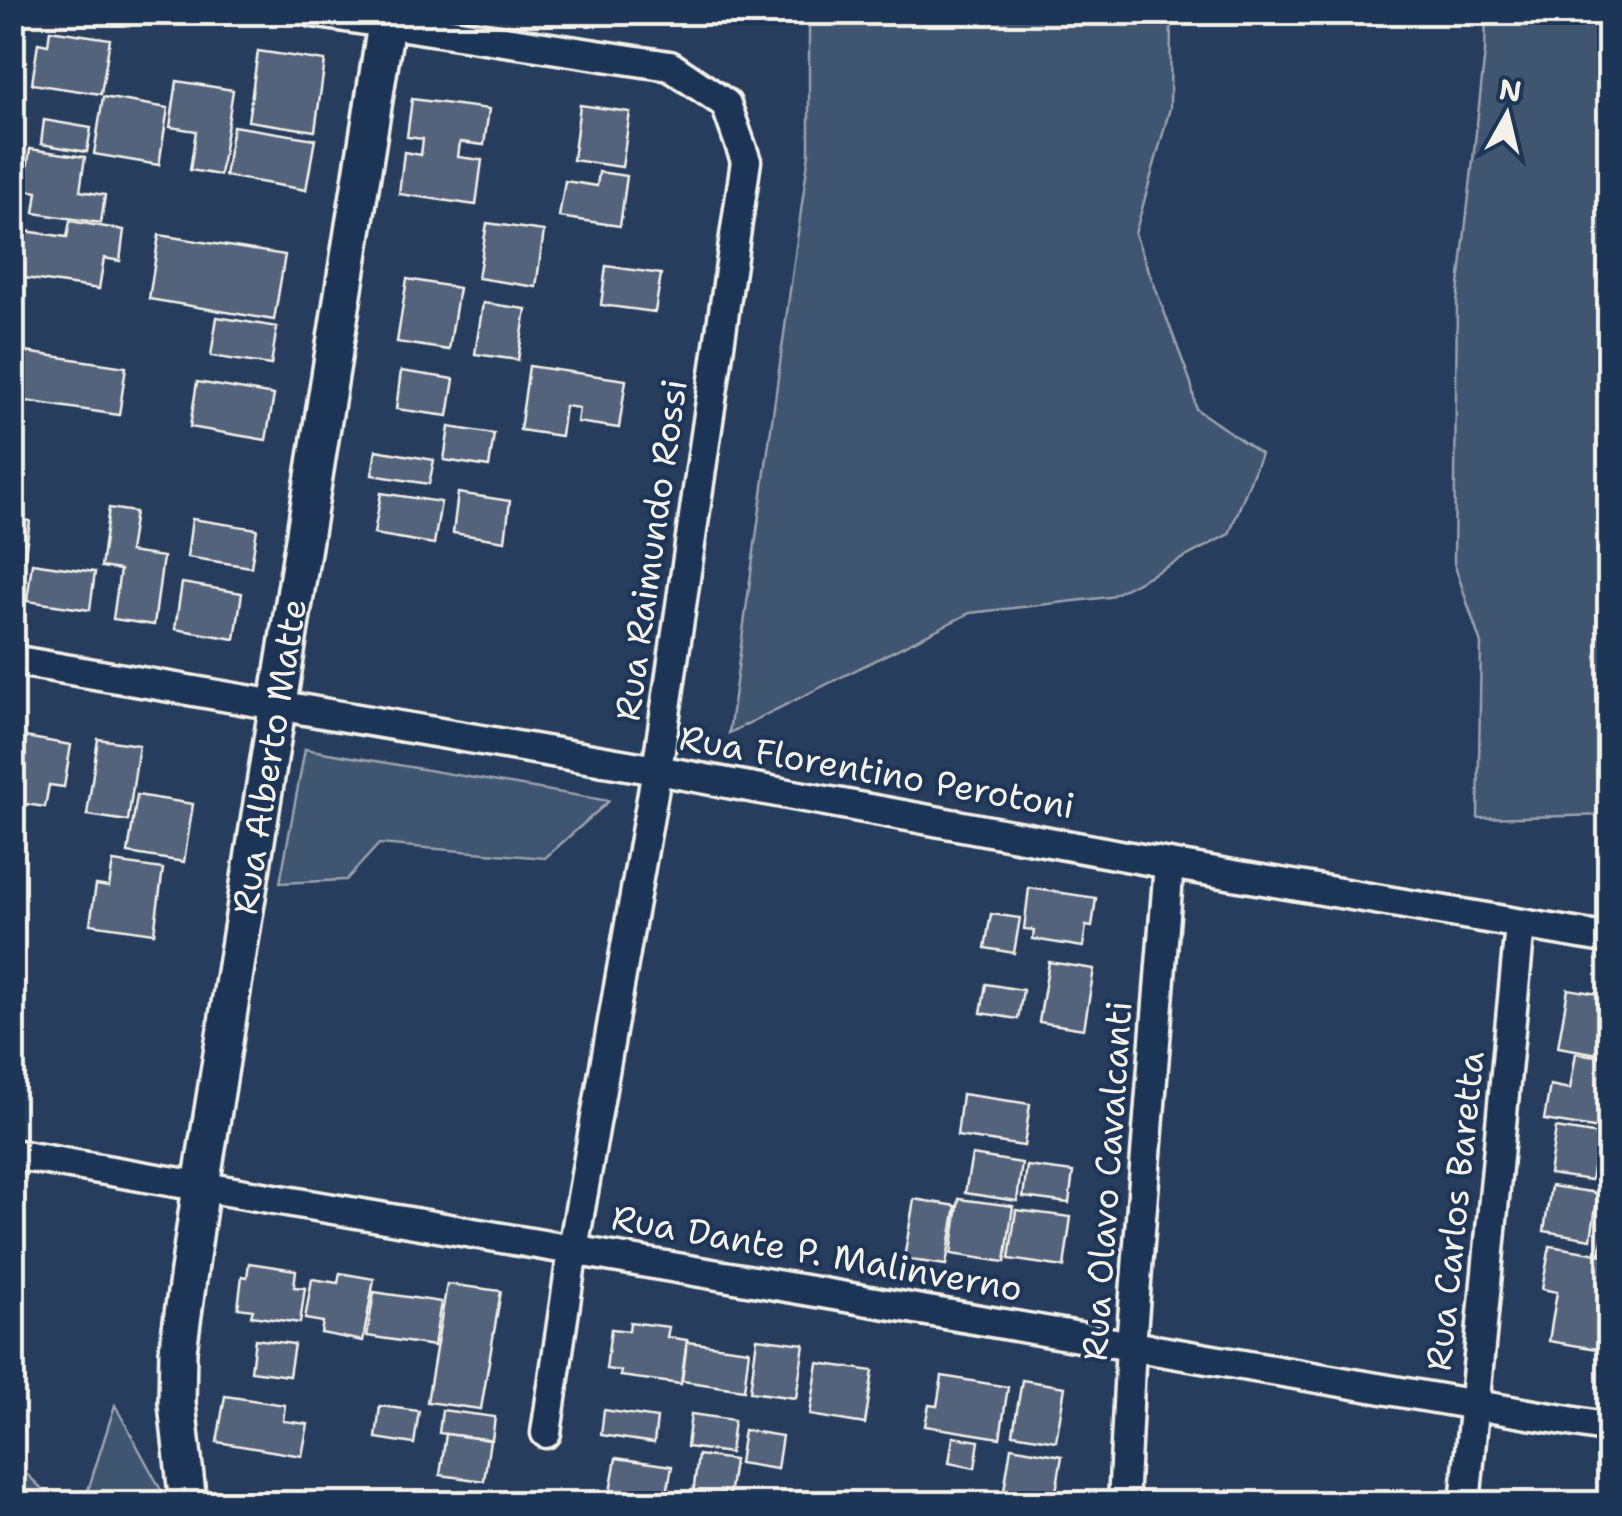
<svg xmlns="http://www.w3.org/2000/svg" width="1622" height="1516" viewBox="0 0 1622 1516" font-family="'Shantell Sans',sans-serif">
<rect width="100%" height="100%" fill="#263d5d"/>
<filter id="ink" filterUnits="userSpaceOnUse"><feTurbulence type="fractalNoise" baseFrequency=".01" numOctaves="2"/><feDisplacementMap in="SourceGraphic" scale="20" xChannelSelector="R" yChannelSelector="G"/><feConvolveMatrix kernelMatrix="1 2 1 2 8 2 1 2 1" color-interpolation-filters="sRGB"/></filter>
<g filter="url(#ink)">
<!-- green -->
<g fill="#40546f" stroke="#9aa2ac" stroke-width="2.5">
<polygon points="673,13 1171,13 1170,108 1135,234 1191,383 1196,409 1261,454 1229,534 1109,597 970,613 729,733 809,153 809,19 680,22"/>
<polygon points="1486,13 1609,13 1609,815 1478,818 1481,644 1454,563 1457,303 1485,52"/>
<polygon points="305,749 609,801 545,858 379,844 346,880 280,883"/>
<polygon points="115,1405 168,1503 84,1503"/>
<polygon points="12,1461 13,1461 57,1503 13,1503"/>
</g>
<!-- building -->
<g fill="#52647b" stroke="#f4f1e8" stroke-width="2.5">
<polygon points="50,30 110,39 101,94 32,84 38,43 48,45"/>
<polygon points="258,51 325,61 315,131 248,121"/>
<polygon points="177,81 233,90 220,175 190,170 196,131 170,127"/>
<polygon points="103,97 168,108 159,165 94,154"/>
<polygon points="412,99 489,109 484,145 460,142 458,157 482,160 476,205 399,194 404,152 421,155 423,139 407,137"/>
<polygon points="580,105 630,112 622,167 573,160"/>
<polygon points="44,120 91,128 87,152 41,144"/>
<polygon points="233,126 315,139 306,190 225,176"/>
<polygon points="30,149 85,157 80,191 105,195 101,223 34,213 37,192 24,190"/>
<polygon points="599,172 627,176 620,226 559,217 565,181 597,186"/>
<polygon points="70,221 124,230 120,261 104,258 99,289 18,277 25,231 67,237"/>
<polygon points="487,223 544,231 536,287 478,278"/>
<polygon points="159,235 285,255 274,320 149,299"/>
<polygon points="606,266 661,274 655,312 601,305"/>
<polygon points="407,279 459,288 449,350 397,342"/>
<polygon points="483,303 526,309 518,360 475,354"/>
<polygon points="217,317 277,327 271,365 211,356"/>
<polygon points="12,350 126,367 119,415 12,399"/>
<polygon points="529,366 626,380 619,428 577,422 579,408 565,406 561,436 520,430"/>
<polygon points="401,371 454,379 448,416 396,409"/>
<polygon points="197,382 274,395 266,440 190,427"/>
<polygon points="449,427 494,434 489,467 444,460"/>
<polygon points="376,450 434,460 429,484 372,475"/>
<polygon points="381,493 441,502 434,544 374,534"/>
<polygon points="458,493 510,501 505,541 453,533"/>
<polygon points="109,508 135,512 129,552 163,557 154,625 113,619 120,570 101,567"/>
<polygon points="12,518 30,521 14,626 12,626"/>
<polygon points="192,519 257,529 251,567 187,557"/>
<polygon points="32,563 95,572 90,610 27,601"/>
<polygon points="182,583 242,593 235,639 175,629"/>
<polygon points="25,737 71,745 64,787 49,785 45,807 12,802 12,775 19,776"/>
<polygon points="98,739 139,745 128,821 87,815"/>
<polygon points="137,795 193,804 184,862 128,853"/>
<polygon points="113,862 163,869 154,933 90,924 96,885 109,887"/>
<polygon points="1029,888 1096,898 1092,927 1086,926 1083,947 1033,939 1034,930 1024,929"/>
<polygon points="991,914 1020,918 1014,953 985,948"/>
<polygon points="1049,962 1094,969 1084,1029 1039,1022"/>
<polygon points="986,984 1023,990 1018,1019 981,1013"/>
<polygon points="1568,989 1610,996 1610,1056 1558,1047"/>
<polygon points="1576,1053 1610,1058 1610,1107 1606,1130 1544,1120 1550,1085 1570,1089"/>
<polygon points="962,1094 1030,1104 1024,1146 957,1136"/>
<polygon points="1556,1128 1599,1135 1591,1180 1549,1174"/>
<polygon points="972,1155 1022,1163 1017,1201 965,1193"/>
<polygon points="1027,1166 1073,1172 1069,1203 1023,1197"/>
<polygon points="1551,1186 1598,1193 1591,1239 1544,1231"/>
<polygon points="914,1199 956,1206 946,1265 904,1259"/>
<polygon points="959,1199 1013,1206 1005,1262 951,1254"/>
<polygon points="1610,1201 1610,1254 1600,1252"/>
<polygon points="1016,1210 1071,1217 1064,1267 1009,1259"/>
<polygon points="1550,1246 1610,1256 1609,1351 1549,1341 1557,1292 1542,1289"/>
<polygon points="249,1263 296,1270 294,1287 305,1288 300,1323 251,1316 253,1310 238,1308 242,1276 247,1277"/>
<polygon points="340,1273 374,1279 363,1341 321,1333 323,1322 305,1319 312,1279 338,1283"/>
<polygon points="447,1284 501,1291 481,1409 427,1402"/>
<polygon points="374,1292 441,1302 434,1346 367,1336"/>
<polygon points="630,1322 669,1327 667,1337 687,1340 681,1384 620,1376 621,1371 606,1369 611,1329 629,1331"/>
<polygon points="757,1338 804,1344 796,1398 750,1392"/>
<polygon points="255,1339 294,1344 289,1376 251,1371"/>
<polygon points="687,1342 749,1350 744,1390 682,1381"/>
<polygon points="818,1363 873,1371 865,1424 810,1415"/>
<polygon points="942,1376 1008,1387 1000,1438 925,1426 929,1405 937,1406"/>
<polygon points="1022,1380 1065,1387 1056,1441 1013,1434"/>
<polygon points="225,1396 285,1405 283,1421 308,1424 302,1456 217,1442"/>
<polygon points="380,1406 419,1411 414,1444 376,1438"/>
<polygon points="442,1410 495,1417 492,1440 439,1433"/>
<polygon points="604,1410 657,1418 654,1443 601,1435"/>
<polygon points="691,1414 734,1420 730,1453 687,1447"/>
<polygon points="744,1430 782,1436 777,1469 739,1463"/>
<polygon points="446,1434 490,1440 484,1481 440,1475"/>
<polygon points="953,1437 979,1441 975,1468 949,1463"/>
<polygon points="1011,1447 1062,1456 1054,1504 1002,1503"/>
<polygon points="698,1455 734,1460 729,1498 693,1494"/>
<polygon points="616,1458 672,1466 665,1504 609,1498"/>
<polygon points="1601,1482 1610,1483 1610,1504 1599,1504"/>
</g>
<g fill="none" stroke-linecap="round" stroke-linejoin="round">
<defs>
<g id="minor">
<polyline points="312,12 670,66 726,104 746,161 657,770 573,1249 546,1433"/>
<polyline points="12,660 657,770 1169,864 1610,939"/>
<polyline points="12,1154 1610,1428"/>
<polyline points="1123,1504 1131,1345 1169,864"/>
<polyline points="1465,1504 1520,925"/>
</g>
<g id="tertiary">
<path id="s1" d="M188,1504L177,1403L178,1350L201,1186L388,12"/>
</g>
</defs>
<!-- minor casing -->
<use href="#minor" stroke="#f4f1e8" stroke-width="35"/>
<!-- tertiary casing -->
<use href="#tertiary" stroke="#f4f1e8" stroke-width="42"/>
<!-- minor -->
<use href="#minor" stroke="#1d3557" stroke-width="28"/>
<!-- tertiary -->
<use href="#tertiary" stroke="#1d3557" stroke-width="35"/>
</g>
</g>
<g text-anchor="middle" stroke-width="8" stroke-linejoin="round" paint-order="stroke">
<!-- street labels -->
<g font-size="35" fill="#f4f1e8" stroke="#1d3557">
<text transform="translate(651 550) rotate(-82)" y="12">Rua Raimundo Rossi</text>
<text dy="12" stroke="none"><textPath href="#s1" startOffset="755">Rua Alberto Matte</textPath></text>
<text transform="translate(877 772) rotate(10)" y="12">Rua Florentino Perotoni</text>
<text transform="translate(1107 1181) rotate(-86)" y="12">Rua Olavo Cavalcanti</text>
<text transform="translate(1455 1211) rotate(-84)" y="12">Rua Carlos Baretta</text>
<text transform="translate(817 1253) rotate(10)" y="12">Rua Dante P. Malinverno</text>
</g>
</g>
<!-- margin -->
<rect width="1622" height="1516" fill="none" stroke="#1d3557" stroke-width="50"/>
<rect x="25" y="25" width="1572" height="1466" fill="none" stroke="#f4f1e8" stroke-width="4" filter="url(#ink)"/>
<!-- north arrow -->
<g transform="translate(1507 115) rotate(8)" stroke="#1d3557" stroke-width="8" paint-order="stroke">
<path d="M0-8L18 38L0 25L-18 38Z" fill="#f4f1e8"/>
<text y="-15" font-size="28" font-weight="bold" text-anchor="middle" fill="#f4f1e8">N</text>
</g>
</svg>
